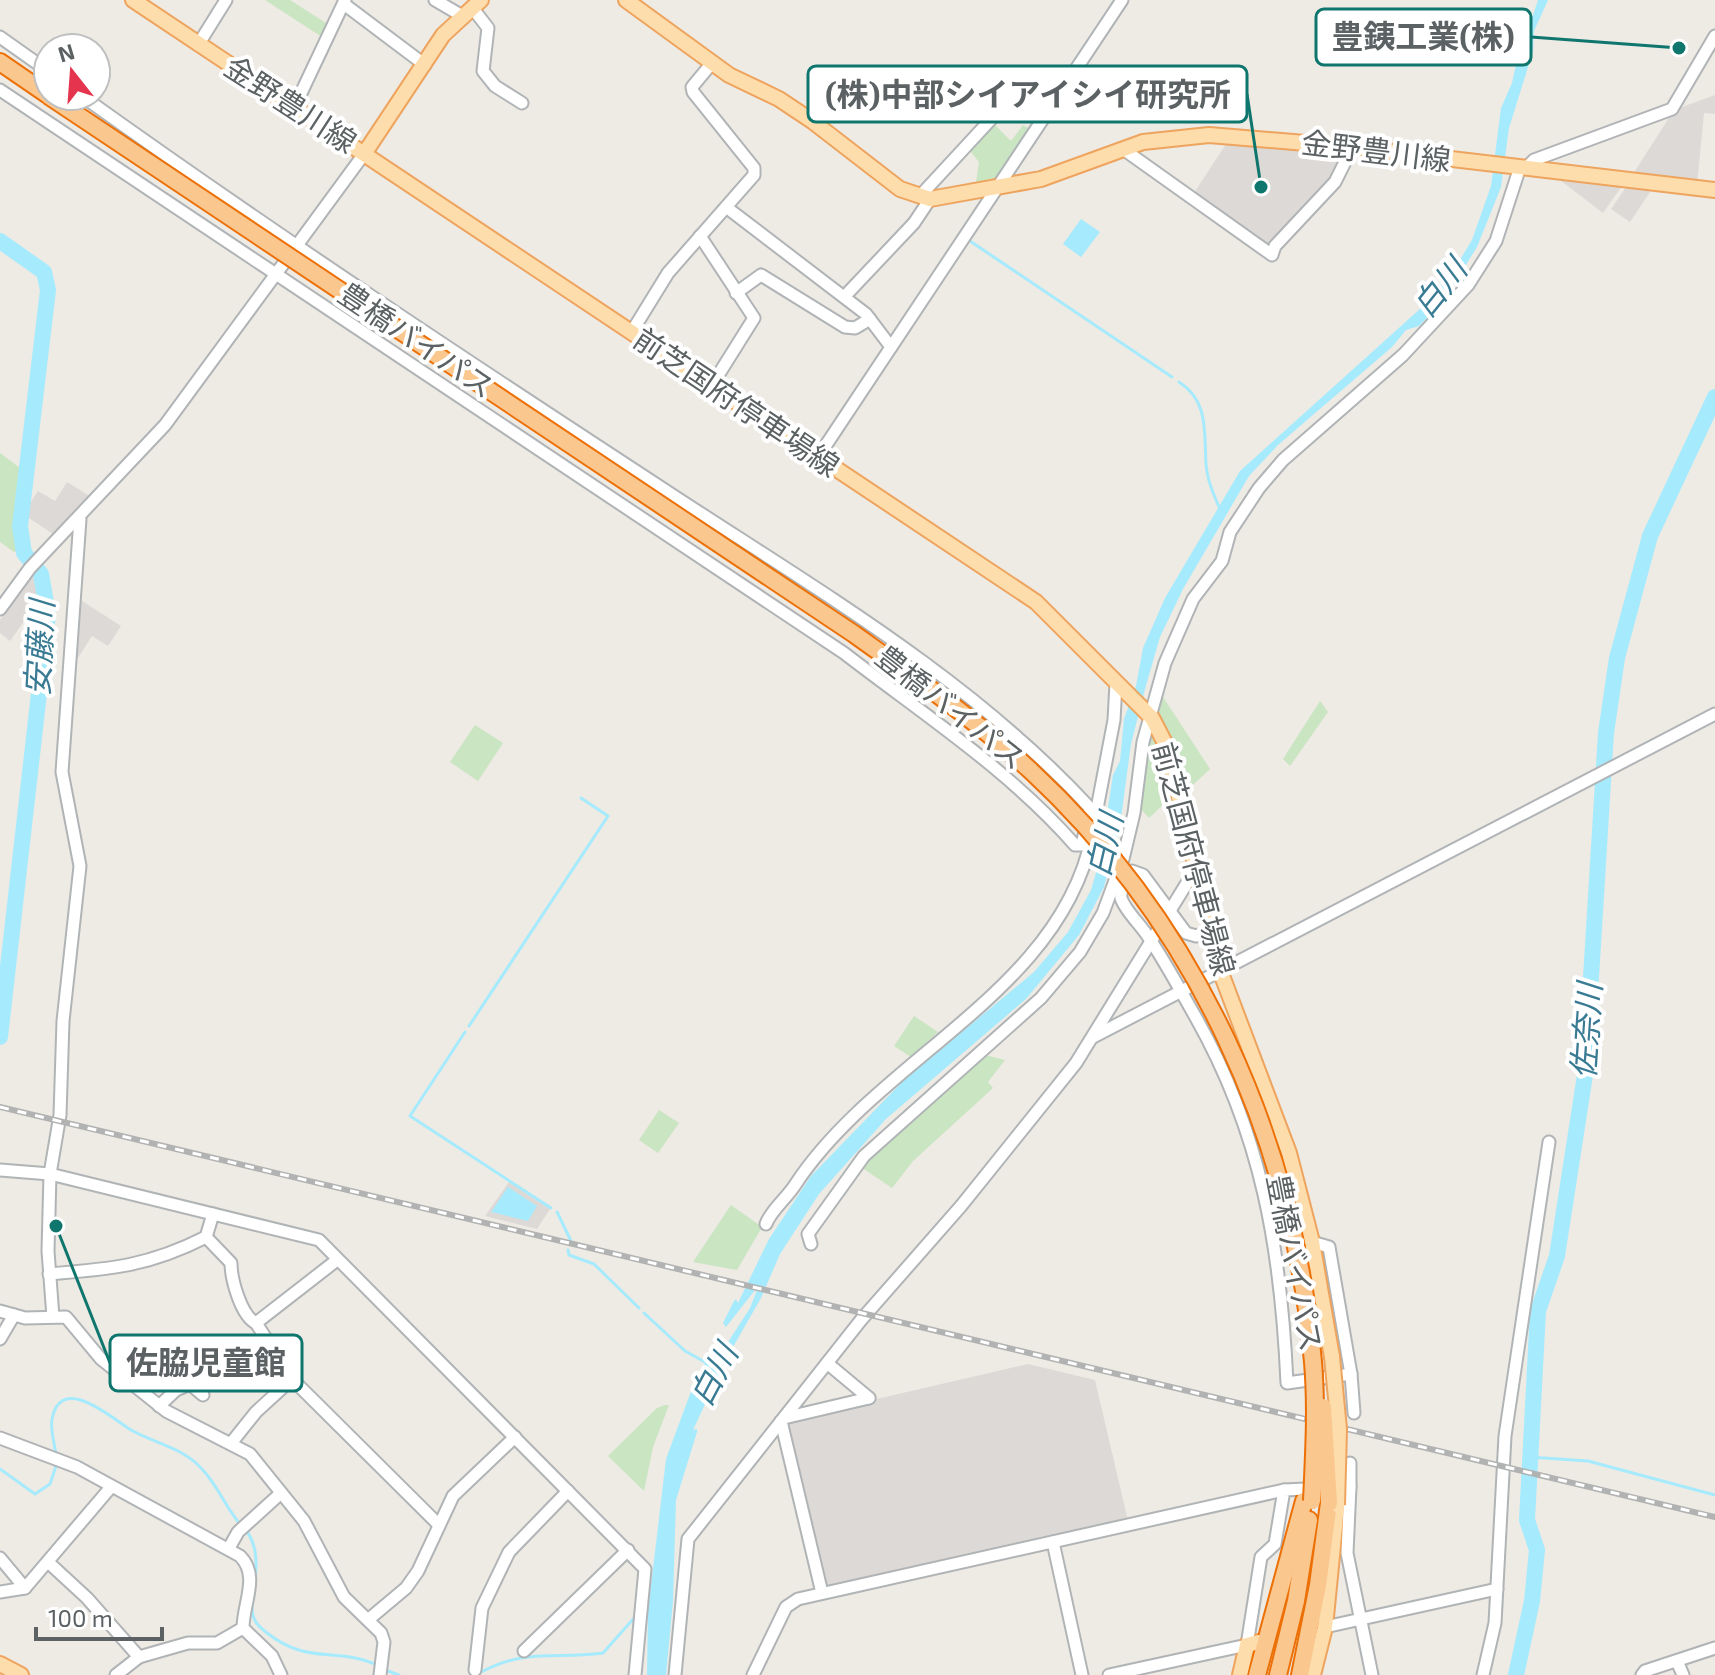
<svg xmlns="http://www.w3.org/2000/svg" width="1715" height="1675" viewBox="0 0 1715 1675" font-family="'Exo 2','Noto Sans JP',sans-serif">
<rect width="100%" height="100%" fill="#eeeae4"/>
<!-- industrial -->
<g fill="#ddd9d6">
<polygon points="1715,95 1715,114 1704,113 1697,185 1633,174 1674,110"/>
<polygon points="1228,141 1345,153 1332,178 1269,246 1192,196"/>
<polygon points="1552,174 1624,183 1603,213"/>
<polygon points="1629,183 1646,184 1650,192 1630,222 1611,209"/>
<polygon points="67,482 93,498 56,536 23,514 38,491 55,501"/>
<polygon points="33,574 41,607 34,607 10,641 0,633 0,620"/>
<polygon points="79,599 121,626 108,646 92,636 74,664"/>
<polygon points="509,1182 550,1209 537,1229 485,1216"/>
<polygon points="1028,1364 1095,1380 1128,1521 825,1586 786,1420"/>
</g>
<!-- green -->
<g fill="#c9e5c1">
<polygon points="265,0 290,0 329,25 322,37"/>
<polygon points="991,121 1011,141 1023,125 1028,128 990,186 975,189 979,162 967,147"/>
<polygon points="0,453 20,468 15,514 17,551 14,552 0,542"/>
<polygon points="1163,697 1210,769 1184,793 1169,734 1155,714"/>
<polygon points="1320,701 1328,712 1290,766 1283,759"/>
<polygon points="475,725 503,743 478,781 450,762"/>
<polygon points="1150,729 1161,750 1171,797 1149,818 1140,808 1145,742"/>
<polygon points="914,1016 938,1032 911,1057 894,1046"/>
<polygon points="981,1054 1005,1060 988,1082 993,1088 913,1161 892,1188 861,1167 893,1132"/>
<polygon points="659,1110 679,1123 658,1153 639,1140"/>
<polygon points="731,1205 762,1227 737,1270 693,1262"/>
<polygon points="665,1405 669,1405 653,1447 644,1491 608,1456 657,1408"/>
</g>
<!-- water -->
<g fill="#a6ebfd">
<polygon points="1538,0 1548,0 1534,31 1533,51 1509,128 1501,187 1477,247 1442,303 1419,326 1406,330 1392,347 1278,445 1249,476 1183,589 1160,637 1145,689 1131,744 1120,826 1104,887 1079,935 1026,999 886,1119 819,1194 780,1254 761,1298 725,1361 693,1430 697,1429 697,1432 676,1500 673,1601 666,1675 647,1675 648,1611 666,1459 690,1394 707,1359 710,1370 750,1308 759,1285 726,1327 723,1323 734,1301 736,1299 738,1303 769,1239 811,1176 903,1081 1034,972 1068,932 1091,890 1100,859 1113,775 1120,761 1124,719 1136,686 1143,648 1165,598 1240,471 1431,299 1458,263 1472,240 1491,186 1501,108 1512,83 1519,51 1531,27 1526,24 1531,21"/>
<polygon points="1081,219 1100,232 1081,257 1063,244"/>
<polygon points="508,1187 537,1206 528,1221 491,1212"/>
</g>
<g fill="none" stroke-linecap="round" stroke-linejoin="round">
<!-- stream -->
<g stroke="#a6ebfd" stroke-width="3">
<polyline points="1112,4 1115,0"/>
<polyline points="1053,93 1109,10"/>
<polyline points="967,239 1172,377"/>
<path d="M1179,382C1209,401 1204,432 1206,464C1207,479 1213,493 1219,507"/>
<polyline points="469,1026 608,816 581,798"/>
<polyline points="465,1032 410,1116 551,1208"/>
<polyline points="557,1212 571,1241"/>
<polyline points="568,1250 569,1255 594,1264 639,1308"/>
<polyline points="644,1313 685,1351 705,1362"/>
<path d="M56,1456C55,1444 50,1431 52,1419C61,1372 113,1419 131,1430C152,1442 179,1447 197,1464C215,1480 224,1505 240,1524"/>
<polyline points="1529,1457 1588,1461 1715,1495"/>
<polyline points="0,1469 35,1494 50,1484 57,1463"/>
<path d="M245,1529C264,1552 253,1584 252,1608C252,1620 258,1626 267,1633C309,1666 338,1646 379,1666"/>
<polyline points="385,1670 399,1675"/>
<path d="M476,1675C524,1647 554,1660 603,1653L635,1617"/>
</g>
<!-- river -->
<g stroke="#a6ebfd" stroke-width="16">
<polyline points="0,241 44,272 48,290 20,526 24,553 41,574 48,614 0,1037"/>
<polyline points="1516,1675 1532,1601 1537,1550 1527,1520 1538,1311 1557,1256 1585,1075 1606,733 1617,658 1650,536 1715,397"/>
</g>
<defs>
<g id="minor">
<polyline points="435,0 464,17"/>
<polyline points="344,4 425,65"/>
<polyline points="474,10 488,28 483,71 495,86 522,103"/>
<polyline points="0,37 48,71"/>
<polyline points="198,45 226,0"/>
<path d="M0,90L844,653C923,714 1008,769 1075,845H1082L1090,808C972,680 819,591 674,496C475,366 276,235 82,96"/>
<polyline points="294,108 345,0"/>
<polyline points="1123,149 1272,255 1275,246 1335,182 1352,148"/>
<polyline points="1528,166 1534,160 1672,109 1715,36"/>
<polyline points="920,196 1006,103"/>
<polyline points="726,207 866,314 891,347"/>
<polyline points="700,236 754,318 712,385"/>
<polyline points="736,293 761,275 845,327 855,328 870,319"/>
<polyline points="845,296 914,223 930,199"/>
<polyline points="631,333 668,273 754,175 754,168 693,92 692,87 712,63"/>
<polyline points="818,457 1122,0"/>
<polyline points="0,609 30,568 165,425 364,154"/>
<polyline points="1095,819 1114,720 1116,683"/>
<path d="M1209,932L1196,936L1186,933L1143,875L1132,871C1128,878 1119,889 1121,898C1125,911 1142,926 1149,938C1166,963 1180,990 1195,1016C1262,1134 1281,1250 1287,1383L1351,1374L1329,1247L1312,1242"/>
<polyline points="1093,1037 1715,714"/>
<polyline points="0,1170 50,1174 319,1240 645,1569 635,1675"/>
<path d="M766,1224C771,1210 786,1199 795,1185C878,1058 1060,993 1092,836"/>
<path d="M206,1237L231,1263C231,1279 241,1316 256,1323"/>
<polyline points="811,1244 808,1234 864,1156 1041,998 1080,952 1103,913 1123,859 1134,813 1143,742 1165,663 1193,599 1222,561 1230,532 1259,488 1283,460 1403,355 1468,285 1496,241 1520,167"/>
<polyline points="337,1260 256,1323 292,1379 438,1524"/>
<path d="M49,1274C112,1269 149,1266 206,1237L213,1214"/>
<polyline points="0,1311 25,1318 66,1317 101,1359 166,1411 250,1454 304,1521 344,1597 381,1633 384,1642 380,1675"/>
<polyline points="53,1317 48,1251 50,1174 60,1115 63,1021 80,866 62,772 80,519"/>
<polyline points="0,1339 14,1315"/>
<polyline points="827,1363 869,1398"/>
<polyline points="1351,1374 1354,1413"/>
<polyline points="159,1406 176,1390 190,1384 203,1395"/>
<polyline points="784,1418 869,1398"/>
<polyline points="781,1421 822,1593"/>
<path d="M0,1438L77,1467L240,1556C260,1576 243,1603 243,1628L272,1656L281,1675"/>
<polyline points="232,1442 256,1412 292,1379"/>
<polyline points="1350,1463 1350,1487"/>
<polyline points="1053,1542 1082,1675"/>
<polyline points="229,1548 238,1532 281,1493"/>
<polyline points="0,1558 25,1588"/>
<polyline points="48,1562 87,1598 139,1657"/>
<polyline points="0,1592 25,1588 111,1487"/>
<polyline points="369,1619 406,1588 418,1571 453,1496 515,1437"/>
<polyline points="1325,1627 1497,1589"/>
<polyline points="524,1651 628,1550"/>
<polyline points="1677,1661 1683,1675"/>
<polyline points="475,1670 482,1608 509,1552 568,1491"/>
<polyline points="116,1675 139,1657 188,1643 217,1643 243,1628"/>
<polyline points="675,1675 688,1539 861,1320 961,1206 1076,1063 1195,870"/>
<polyline points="753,1675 786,1607 798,1599 1284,1490"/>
<polyline points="1109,1675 1247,1645 1261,1557 1275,1544 1284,1490 1350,1487 1347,1553 1372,1675"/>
<polyline points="1483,1675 1495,1623 1505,1436 1549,1142"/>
<polyline points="1642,1675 1645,1671 1715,1648"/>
</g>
<g id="major">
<polyline points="133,0 1036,602 1152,718 1167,747 1221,973 1289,1153 1312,1242 1332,1357"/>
<polyline points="626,0 729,75 779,99 812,121 900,189 930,199 1041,179 1143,142 1209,135 1341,146 1715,190"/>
<polyline points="364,154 443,35 481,0"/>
<polyline points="0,1664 21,1675"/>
<polyline points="1240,1675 1247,1645 1259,1642"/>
<polyline points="1313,1675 1325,1627 1337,1505"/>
</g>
<g id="highway">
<polyline points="0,62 48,95"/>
<polyline points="1257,1675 1304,1501"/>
<polyline points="1278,1675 1296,1601 1309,1520"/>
<polyline points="1300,1675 1318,1585 1329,1503"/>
</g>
</defs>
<!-- minor casing -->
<use href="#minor" stroke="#b0b4b6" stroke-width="15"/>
<!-- major casing -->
<use href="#major" stroke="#eea45e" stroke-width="18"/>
<!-- highway casing -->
<use href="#highway" stroke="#ec7006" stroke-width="20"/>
<!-- minor -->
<use href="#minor" stroke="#fff" stroke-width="11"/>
<!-- major -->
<use href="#major" stroke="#fdddab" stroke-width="14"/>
<!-- highway -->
<use href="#highway" stroke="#fac78f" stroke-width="16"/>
<defs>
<polyline id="rail" points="0,1107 1715,1517"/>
</defs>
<!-- rail casing -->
<use href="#rail" stroke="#b1b2b2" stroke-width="6"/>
<!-- rail -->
<use href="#rail" stroke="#fff" stroke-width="3" stroke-dasharray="9" stroke-linecap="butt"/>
<defs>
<polyline id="major-bridge" points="1332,1357 1339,1429 1337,1505"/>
<g id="highway-bridge">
<path d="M49,96L854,634C914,677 976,720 1031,771C1197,925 1293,1138 1313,1362C1317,1408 1314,1455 1312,1501"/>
<polyline points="1323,1407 1329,1503"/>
</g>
</defs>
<!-- major-bridge casing -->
<use href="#major-bridge" stroke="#eea45e" stroke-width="18" stroke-linecap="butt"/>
<!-- highway-bridge casing -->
<use href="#highway-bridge" stroke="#ec7006" stroke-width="20" stroke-linecap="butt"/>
<!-- major-bridge -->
<use href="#major-bridge" stroke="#fdddab" stroke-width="14"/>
<!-- highway-bridge -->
<use href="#highway-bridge" stroke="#fac78f" stroke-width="16"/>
</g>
<g text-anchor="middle" stroke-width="8" stroke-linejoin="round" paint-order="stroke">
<!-- street labels -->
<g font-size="30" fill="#5c6264" stroke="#fff">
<text transform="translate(290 105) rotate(33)" y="10">金野豊川線</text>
<text transform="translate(1376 152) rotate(7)" y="10">金野豊川線</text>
<text transform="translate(416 341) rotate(34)" y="10">豊橋バイパス</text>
<text transform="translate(736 403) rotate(34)" y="10">前芝国府停車場線</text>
<text transform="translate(950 708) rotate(38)" y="10">豊橋バイパス</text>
<text transform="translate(1193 859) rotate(75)" y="10">前芝国府停車場線</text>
<text transform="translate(1294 1263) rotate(79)" y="10">豊橋バイパス</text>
</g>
<!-- water labels -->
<g font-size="32" font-style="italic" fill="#3a7b94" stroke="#fff">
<text transform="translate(1440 288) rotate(-51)" y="11">白川</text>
<text transform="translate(40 648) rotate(-87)" y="11">安藤川</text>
<text transform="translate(1105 845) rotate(-77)" y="11">白川</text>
<text transform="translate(1587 1031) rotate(-86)" y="11">佐奈川</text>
<text transform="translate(714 1375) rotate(-62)" y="11">白川</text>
</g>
</g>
<!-- callouts -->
<path fill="none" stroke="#0f766e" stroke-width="3" d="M1679 48L1531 37M1261 187L1247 94M56 1226L110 1363"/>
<g fill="#0f766e" stroke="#fff" stroke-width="3">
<circle cx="1679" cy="48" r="8"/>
<circle cx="1261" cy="187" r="8"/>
<circle cx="56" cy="1226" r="8"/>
</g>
<g fill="#fff" stroke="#0f766e" stroke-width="3">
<rect x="1316" y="9" width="215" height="56" rx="8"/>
<rect x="808" y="66" width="439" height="56" rx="8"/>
<rect x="110" y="1335" width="192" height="56" rx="8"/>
</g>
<g font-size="32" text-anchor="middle" font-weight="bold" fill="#5c6264">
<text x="1423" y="48">豊銕工業(株)</text>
<text x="1028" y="106">(株)中部シイアイシイ研究所</text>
<text x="206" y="1374">佐脇児童館</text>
</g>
<!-- north arrow -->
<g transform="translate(72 72) rotate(343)"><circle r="38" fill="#ffffff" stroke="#bec0c1" stroke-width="2"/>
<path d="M0-6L14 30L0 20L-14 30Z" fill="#e5344e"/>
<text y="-12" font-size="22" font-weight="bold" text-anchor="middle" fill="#5c6264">N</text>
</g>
<!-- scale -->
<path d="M36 1627v12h126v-12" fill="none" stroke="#5c6264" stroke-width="4"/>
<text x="48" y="1627" font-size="24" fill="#5c6264" stroke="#ffffff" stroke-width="6" paint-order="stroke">100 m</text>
</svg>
